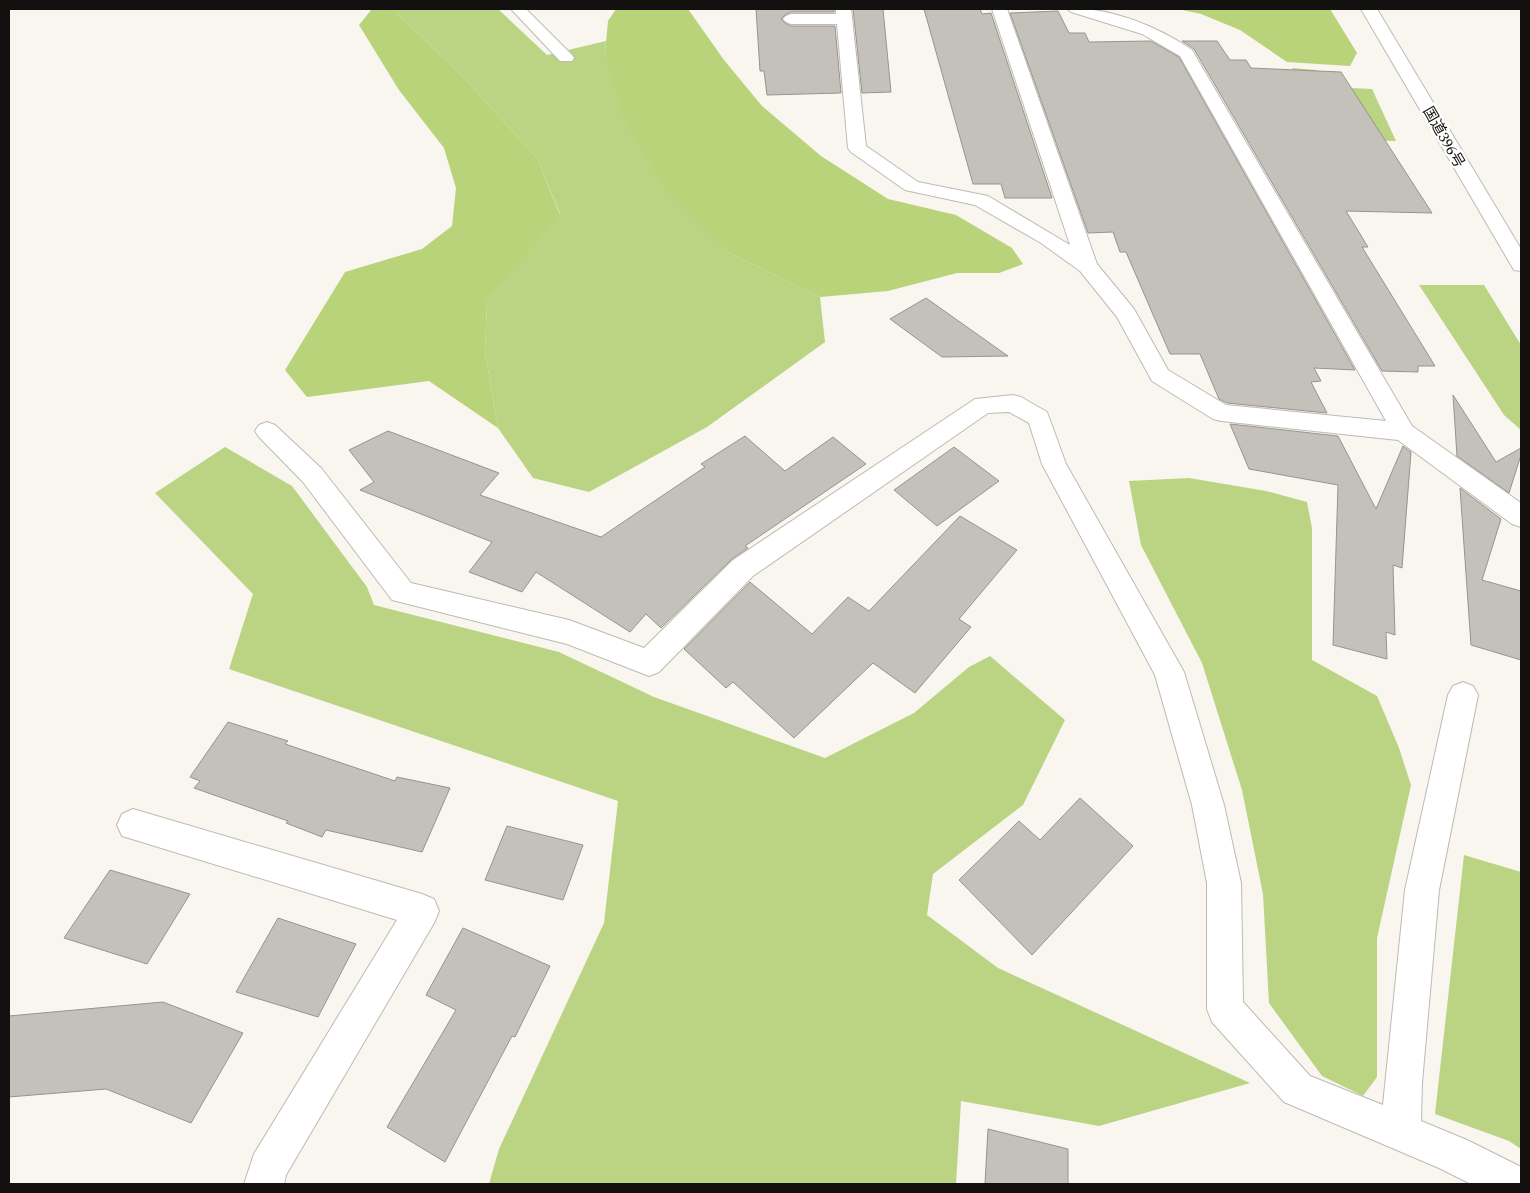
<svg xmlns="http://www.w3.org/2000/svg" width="1530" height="1193" viewBox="0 0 1530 1193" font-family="Spectral,'Noto Sans JP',serif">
<rect width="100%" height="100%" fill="#f9f5ef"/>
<!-- green -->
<g fill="#bbd483">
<polygon points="398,9 498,9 547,55 606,41 605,53 730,253 820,297 825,342 707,427 589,492 533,478 498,428 485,352 487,301 560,214 537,158 464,78 397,13"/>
<polygon points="1292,68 1316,70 1328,87 1372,89 1396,141 1342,140"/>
<polygon points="1419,285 1484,285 1521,345 1521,430 1504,415"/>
<polygon points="225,447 292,486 367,587 374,605 559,652 654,697 825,758 914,713 969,667 990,656 1065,720 1023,805 933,874 927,915 998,968 1250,1083 1099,1126 961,1101 956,1184 489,1184 499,1149 604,923 618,801 229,669 253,594 155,493"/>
<polygon points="1189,478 1266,491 1307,502 1312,528 1312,660 1377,696 1399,748 1411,785 1377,938 1377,1077 1363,1096 1322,1076 1269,1003 1263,894 1242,790 1202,663 1141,545 1129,481"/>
<polygon points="1464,855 1521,872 1521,1149 1509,1141 1435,1114"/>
</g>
<!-- forest -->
<g fill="#b8d379">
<polygon points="372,9 398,9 397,13 464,78 537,158 560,215 487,301 485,352 498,428 429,381 307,397 285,370 345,272 422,249 452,226 456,188 444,148 399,90 359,25"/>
<polygon points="616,9 688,9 724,60 762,106 821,156 888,199 956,215 1012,248 1023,264 999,273 957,273 888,291 820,297 730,253 665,190 624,119 605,53 608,21"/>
<polygon points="1178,9 1330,9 1357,53 1350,66 1287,62 1240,30 1201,14"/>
</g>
<!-- building -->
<g fill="#c4c1bb" stroke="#97938e">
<polygon points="756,9 834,9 834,12 791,12 785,15 781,19 785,23 791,26 835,26 841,93 767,95 764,71 760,71"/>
<polygon points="853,9 883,9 891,92 862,93"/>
<polygon points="924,9 980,9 982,14 991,13 1052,198 1005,198 1001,184 973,184"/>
<polygon points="1058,11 1069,33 1085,33 1089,42 1151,41 1179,57 1355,370 1314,368 1321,381 1311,382 1327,413 1227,403 1219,399 1200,354 1170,354 1126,252 1120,252 1113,232 1088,233 1010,13"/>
<polygon points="1182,41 1217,41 1230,60 1246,60 1251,68 1341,72 1432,213 1346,211 1368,247 1362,247 1435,366 1418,366 1418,372 1382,371 1194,49"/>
<polygon points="926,298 1008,356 942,357 890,319"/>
<polygon points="1453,395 1496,462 1521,448 1521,455 1509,493 1457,456"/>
<polygon points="1230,424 1338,436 1376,509 1403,446 1411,452 1402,568 1393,565 1395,635 1386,632 1387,659 1333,645 1338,485 1249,469"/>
<polygon points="388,431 499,473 480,495 601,537 705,467 701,464 745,436 785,471 833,437 866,464 745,546 748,548 732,559 661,628 646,614 630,632 536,572 522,592 469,572 492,542 360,490 374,482 349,450"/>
<polygon points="954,447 999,481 937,526 894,490"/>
<polygon points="1460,488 1501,519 1482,580 1521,591 1521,660 1471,645"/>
<polygon points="960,516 1017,550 959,619 971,627 915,693 873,663 794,738 733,682 726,688 684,649 750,582 812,634 848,597 869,611"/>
<polygon points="228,722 288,741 285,744 395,781 397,777 450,788 422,852 326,830 322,837 286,823 288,821 194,788 200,781 190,777"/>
<polygon points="1080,798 1133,846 1032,955 959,880 1019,821 1040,840"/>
<polygon points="507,826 583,845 563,900 485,880"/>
<polygon points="110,870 190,894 147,964 64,938"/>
<polygon points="278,918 356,944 318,1017 236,992"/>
<polygon points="463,928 550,966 515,1037 512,1036 445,1162 387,1127 456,1010 426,995"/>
<polygon points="163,1002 243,1033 191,1123 106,1089 9,1097 9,1016"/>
<polygon points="988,1129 1068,1149 1068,1184 985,1184"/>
</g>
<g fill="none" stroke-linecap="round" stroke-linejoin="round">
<defs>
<g id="minor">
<polygon points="511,9 526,9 572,55 574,58 572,61 560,61"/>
<path d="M836,9H851L866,146L918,182L988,196L1070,245L992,9H1007L1097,264L1134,309L1168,370L1226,405L1386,421L1180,56L1142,34L1071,12L1068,9C1108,6 1159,27 1192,50L1412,426L1521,503V527L1512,524L1398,440L1221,421L1213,419L1152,381L1117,317L1080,271L1041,243L975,205L905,190L851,152L848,148L837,24H791L786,22L783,19L786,16L791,14H836Z"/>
<polygon points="1013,395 1021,397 1047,412 1066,464 1184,672 1224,805 1241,883 1243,1002 1310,1076 1383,1105 1405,890 1448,695 1453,686 1463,682 1473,686 1478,695 1439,890 1422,1083 1421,1121 1467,1140 1521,1167 1521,1184 1471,1184 1439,1168 1284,1102 1212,1022 1207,1009 1207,883 1192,805 1155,675 1042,464 1029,423 1009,412 988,413 753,576 659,672 649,676 567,644 392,600 303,482 259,437 255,431 259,425 267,422 275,425 321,468 411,583 569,620 644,648 733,560 975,399"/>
<polygon points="133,809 422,894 434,899 439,911 434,923 286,1175 284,1184 244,1184 254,1154 397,920 122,836 117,825 122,814"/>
</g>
<polygon id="highway" points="1361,9 1377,9 1521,249 1521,271 1514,270 1511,265"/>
</defs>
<!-- minor casing -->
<use href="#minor" stroke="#bebab4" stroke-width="2"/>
<!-- highway casing -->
<use href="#highway" stroke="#bebab4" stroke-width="2"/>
<!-- minor -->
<use href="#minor" fill="#fff" fill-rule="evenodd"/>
<!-- highway -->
<use href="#highway" fill="#fff" fill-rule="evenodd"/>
</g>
<g text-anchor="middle" stroke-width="5" stroke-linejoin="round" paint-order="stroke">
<!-- far-street labels -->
<g font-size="15" fill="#13110f" stroke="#fff">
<text transform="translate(1444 137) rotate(60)" y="5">国道396号</text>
</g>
</g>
<!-- border -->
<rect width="1530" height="1193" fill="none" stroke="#13110f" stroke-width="20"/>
</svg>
